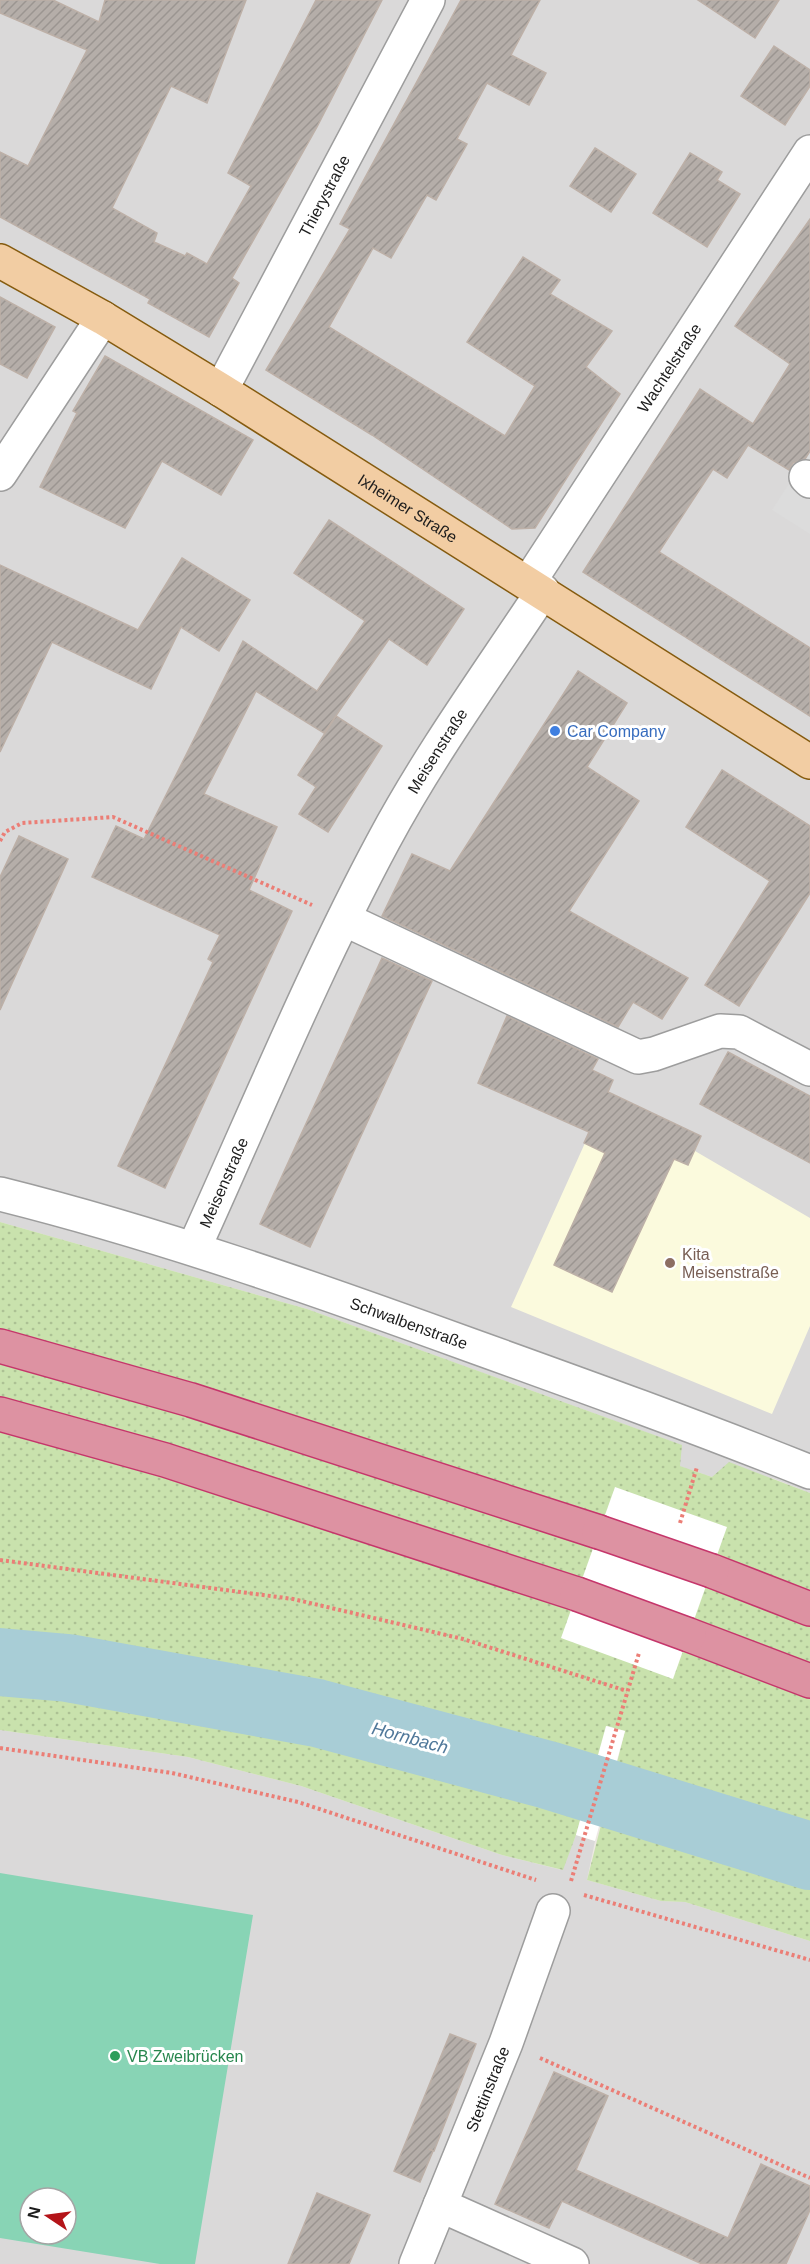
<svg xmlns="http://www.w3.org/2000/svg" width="810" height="2264" viewBox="0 0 810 2264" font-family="Helvetica,sans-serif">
<defs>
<pattern id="grass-dots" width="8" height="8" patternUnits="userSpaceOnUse" patternTransform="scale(1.5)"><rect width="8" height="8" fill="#c9e2ad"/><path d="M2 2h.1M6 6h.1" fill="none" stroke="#acc194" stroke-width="1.8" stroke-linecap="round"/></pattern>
<pattern id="building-hatch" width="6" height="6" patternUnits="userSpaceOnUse" patternTransform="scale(1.5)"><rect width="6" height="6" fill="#b5aea9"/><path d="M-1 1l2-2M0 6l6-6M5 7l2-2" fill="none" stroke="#9b9591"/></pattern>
</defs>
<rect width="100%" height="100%" fill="#ede9e3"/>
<!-- residential -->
<g fill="#dad9d9" fill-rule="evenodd">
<polygon points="0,0 810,0 810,1493 772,1478 712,1477 679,1466 681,1445 307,1309 0,1222"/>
<path d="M0,1730L188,1757L301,1786L502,1855L562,1870L576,1835L595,1841L587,1880L661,1901L685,1902L810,1941V2264H0ZM30,2198H66V2234H30Z"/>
</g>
<!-- education -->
<polygon fill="#fbfadd" points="608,1092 701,1136 695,1151 810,1218 810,1326 772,1414 511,1307"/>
<!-- grass -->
<polygon fill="url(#grass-dots)" points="0,1222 307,1309 682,1445 680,1466 712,1477 729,1462 810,1493 810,1941 685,1902 661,1901 587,1880 625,1731 607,1726 576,1835 563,1870 502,1855 301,1786 188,1757 0,1730"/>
<!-- pitch -->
<path fill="#88d4b5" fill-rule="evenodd" d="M0,1873L253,1915L195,2264H160L0,2238ZM30,2198H66V2234H30Z"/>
<!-- parking -->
<polygon fill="#dcdcdc" points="810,451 810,534 772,510"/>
<!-- pier -->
<g fill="#fff">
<polygon points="615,1487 727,1527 673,1679 561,1638"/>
<polygon points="606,1726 625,1731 595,1841 576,1835"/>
</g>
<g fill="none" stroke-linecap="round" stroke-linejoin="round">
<!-- river -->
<polyline stroke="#a8cdd6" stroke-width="68" points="0,1662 68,1668 317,1713 548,1775 810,1856"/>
</g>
<!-- building -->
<g fill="url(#building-hatch)" stroke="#bdb0a7" stroke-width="1.5">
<polygon points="0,0 53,0 99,22 105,0 246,0 207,103 171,86 112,208 157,233 154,242 185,256 187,253 207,264 251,186 228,173 316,0 382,0 317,127 232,278 239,283 209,337 148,303 150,299 0,217 0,152 28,166 87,50 0,13"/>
<polygon points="461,0 540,0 511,55 546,73 529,105 487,83 457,139 467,144 436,200 427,195 391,258 373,248 329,327 505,436 535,386 467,342 523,257 560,280 550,294 612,331 586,367 620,394 535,528 512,529 372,435 266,370 350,229 340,224"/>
<polygon points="698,0 779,0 755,38"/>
<polygon points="774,46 810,70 810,86 785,125 741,96"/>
<polygon points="595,148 636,174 611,212 570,186"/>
<polygon points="690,153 722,172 717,180 740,194 707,247 653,213"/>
<polygon points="810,219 810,451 805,459 793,463 789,470 748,445 727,478 713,469 659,552 810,648 810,716 583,572 700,389 753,424 790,364 735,326"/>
<polygon points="0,297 55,327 27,378 0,364"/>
<polygon points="105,356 253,440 221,495 162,461 125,528 40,487 77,413 73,411"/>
<polygon points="329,520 464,609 427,665 389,639 324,733 256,691 204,794 277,827 249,890 292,911 165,1188 118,1166 213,962 208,959 220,935 92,877 116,826 144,839 243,641 317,691 365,621 294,573"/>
<polygon points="182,558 250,600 219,651 181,627 151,689 52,642 0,752 0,565 138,630"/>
<polygon points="578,671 627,703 587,767 639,801 569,911 688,978 662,1019 633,1002 618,1027 382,916 412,854 450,871"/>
<polygon points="336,716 382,746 328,832 299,814 316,787 298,775"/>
<polygon points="722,770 810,826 810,893 739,1006 705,985 770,881 686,827"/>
<polygon points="19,836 68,859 0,1010 0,877"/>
<polygon points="382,958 432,981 310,1247 260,1224"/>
<polygon points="507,1016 598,1059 592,1070 613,1080 608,1092 701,1136 688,1165 674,1159 612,1292 554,1265 605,1153 584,1143 589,1132 478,1083"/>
<polygon points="728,1052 810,1096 810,1163 700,1104"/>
<polygon points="450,2034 476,2044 434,2151 429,2149 433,2151 420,2182 394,2171"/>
<polygon points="554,2072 608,2096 576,2170 728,2238 761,2164 810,2186 810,2210 786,2264 702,2264 562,2201 549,2228 495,2204"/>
<polygon points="317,2193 370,2215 349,2264 288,2264"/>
</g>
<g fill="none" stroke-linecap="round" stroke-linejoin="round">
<defs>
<g id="minor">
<path id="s1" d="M221,390L428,0"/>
<polyline points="0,474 103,318"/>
<polyline points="806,477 810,481"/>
<path id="s2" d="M529,582L810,152"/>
<polyline points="344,919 638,1057 654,1054 720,1031 739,1032 810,1069"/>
<path id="s3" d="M0,1194C160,1234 316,1289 470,1345C584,1386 698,1427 810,1472"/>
<path id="s4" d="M194,1248C256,1112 313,972 384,840C430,754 489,673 543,591"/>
<polyline points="440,2205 572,2264"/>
<path id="s5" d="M416,2264L506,2043L553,1911"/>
</g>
<g id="major">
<path id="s6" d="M0,261L103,318L221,390L810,762"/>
</g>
<g id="highway">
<polyline points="0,1346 191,1400 599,1532"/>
<polyline points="0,1414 165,1460 577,1594"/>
<polyline points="712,1571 810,1609"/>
<polyline points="689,1635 810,1681"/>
</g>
</defs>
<!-- minor casing -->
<use href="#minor" stroke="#9d9d9d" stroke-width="36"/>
<!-- major casing -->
<use href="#major" stroke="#855b0f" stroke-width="36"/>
<!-- highway casing -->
<use href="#highway" stroke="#c5366b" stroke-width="36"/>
<!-- path -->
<g stroke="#eb7e76" stroke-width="4" stroke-dasharray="3 3" stroke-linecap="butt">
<polyline points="0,841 5,832 22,823 113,817 312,905"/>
<polyline points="680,1523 697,1467"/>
<polyline points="0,1560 293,1599 463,1639 627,1691"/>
<polyline points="0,1748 172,1773 298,1802 536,1880"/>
<polyline points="571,1881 639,1653"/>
<polyline points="584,1895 810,1960"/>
<polyline points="540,2058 810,2178"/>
</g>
<!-- minor -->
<use href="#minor" stroke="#fff" stroke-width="33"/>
<!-- major -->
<use href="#major" stroke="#f2cda3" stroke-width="33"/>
<!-- highway -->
<use href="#highway" stroke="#dd92a2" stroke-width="33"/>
<defs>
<g id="highway-bridge">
<polyline points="599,1532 712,1571"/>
<polyline points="577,1594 689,1635"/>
</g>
</defs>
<!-- highway-bridge casing -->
<use href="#highway-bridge" stroke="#c5366b" stroke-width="36" stroke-linecap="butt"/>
<!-- highway-bridge -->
<use href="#highway-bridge" stroke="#dd92a2" stroke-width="33"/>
</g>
<!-- markers -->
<circle fill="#3f7fe0" stroke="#fff" stroke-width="2" cx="555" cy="731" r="6"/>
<circle fill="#8d6e63" stroke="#fff" stroke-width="2" cx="670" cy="1263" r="6"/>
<circle fill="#2e9e5b" stroke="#fff" stroke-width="2" cx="115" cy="2056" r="6"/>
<g text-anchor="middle" stroke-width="6" stroke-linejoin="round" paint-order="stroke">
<!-- street labels -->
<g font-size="16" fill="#1c1c1c" stroke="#fff">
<text dy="6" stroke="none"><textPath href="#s1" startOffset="220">Thierystraße</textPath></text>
<text dy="6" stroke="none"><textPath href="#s2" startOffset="256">Wachtelstraße</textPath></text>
<text dy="6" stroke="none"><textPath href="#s6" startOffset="477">Ixheimer Straße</textPath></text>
<text dy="6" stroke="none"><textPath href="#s4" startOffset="554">Meisenstraße</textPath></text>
<text dy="6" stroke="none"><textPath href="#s4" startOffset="72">Meisenstraße</textPath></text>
<text dy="6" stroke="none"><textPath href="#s3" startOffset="429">Schwalbenstraße</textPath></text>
<text dy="6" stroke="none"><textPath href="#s5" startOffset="189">Stettinstraße</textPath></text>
</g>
<!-- shop labels -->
<g font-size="16" fill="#366cbe" stroke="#fff" text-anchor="start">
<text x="567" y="737">Car Company</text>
</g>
<!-- education labels -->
<g font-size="16" fill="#785e54" stroke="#fff" text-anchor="start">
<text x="682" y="1260">Kita<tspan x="682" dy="18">Meisenstraße</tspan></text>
</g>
<!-- leisure labels -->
<g font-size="16" fill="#27864d" stroke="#fff" text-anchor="start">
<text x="127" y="2062">VB Zweibrücken</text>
</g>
<!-- water labels -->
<g font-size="18" font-style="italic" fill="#50789a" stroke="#fff">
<text transform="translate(410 1738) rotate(15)" y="6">Hornbach</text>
</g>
</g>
<!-- north arrow -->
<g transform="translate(48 2216) rotate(283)"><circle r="28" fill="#ffffff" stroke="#a4a4a4" stroke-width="1.5"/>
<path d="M0-4.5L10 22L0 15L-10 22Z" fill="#b41419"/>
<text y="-9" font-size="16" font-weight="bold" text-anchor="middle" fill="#1c1c1c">N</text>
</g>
</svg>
